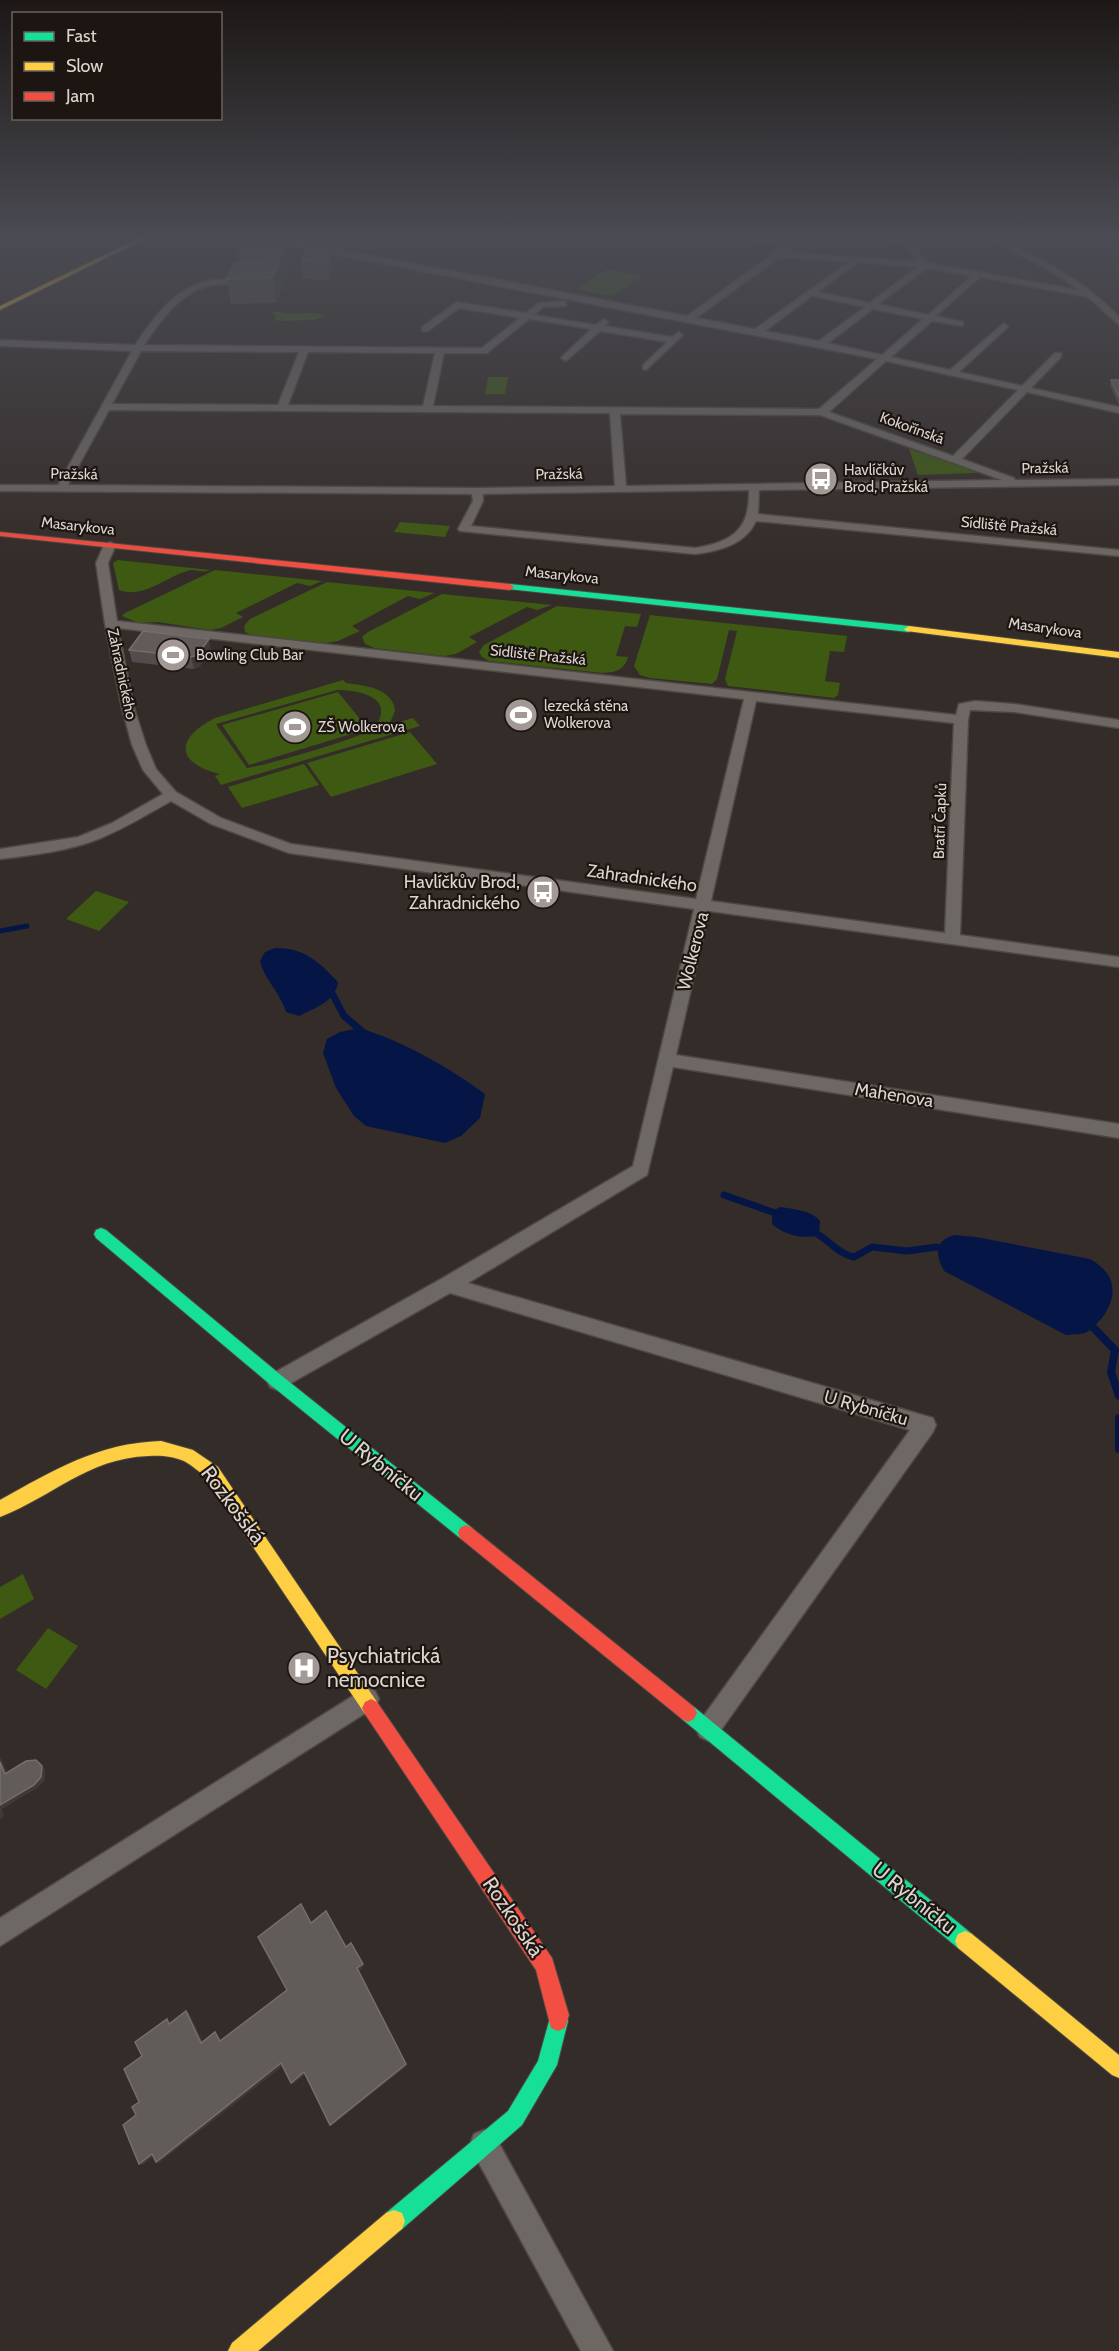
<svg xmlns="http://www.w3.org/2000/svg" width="1119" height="2351" viewBox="0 0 1119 2351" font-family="Cabin,sans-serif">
<rect width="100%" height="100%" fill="#342c28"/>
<!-- green -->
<g fill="#3e5912" fill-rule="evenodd">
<polygon points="606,269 642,276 612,296 576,289"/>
<path d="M279,311C293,317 312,309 326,316L315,320L280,321L274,319L277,315L269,314Z"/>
<polygon points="488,377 508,377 505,394 485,394"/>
<polygon points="909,449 974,471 976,473 918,475"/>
<polygon points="400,522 450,526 445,537 394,532"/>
<path d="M118,560L210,570C201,574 194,568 187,571C164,578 143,599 119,590L113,563Z"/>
<polygon points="215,570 322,581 310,586 297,583 236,613 243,617 221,628 210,630 158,622 139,623 122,616 125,613"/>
<polygon points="327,582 435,593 420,599 408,596 352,626 360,631 338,641 325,643 251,635 245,632 244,626 250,619"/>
<polygon points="442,594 552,605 537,610 527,607 469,637 477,642 456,654 444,656 374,648 365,644 362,637 368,632"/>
<path d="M557,606L641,614L637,627L625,626L616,656L628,657C624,671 615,672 603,673L489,661L482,657L479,652L484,645Z"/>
<polygon points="650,615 847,636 844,652 830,651 825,681 840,683 838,695 834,698 728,686 725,679 737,631 729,630 717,679 712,684 650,678 640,675 634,666"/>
<path d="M343,680L346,683C365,685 394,689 395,711L389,725L413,718L420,726L221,785L215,776L220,774C175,763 175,738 215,718ZM337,690C349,690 368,692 377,701C385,709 380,723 372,729C361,738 264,766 247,768L216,724Z"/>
<polygon points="338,692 368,729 249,765 222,725"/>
<polygon points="410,732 437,764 331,797 307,763"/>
<polygon points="304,764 319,785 242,808 228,787"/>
<polygon points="96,891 129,902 99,931 66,919"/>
<polygon points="23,1574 34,1599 0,1619 0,1587"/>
<polygon points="48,1628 78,1646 46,1689 16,1670"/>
</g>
<!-- water -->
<g fill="#051646">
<path d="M275,948C305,948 318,961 338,982C336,1001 315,1008 299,1016L286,1012C280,992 264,979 260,961L265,952Z"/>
<path d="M359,1028C403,1041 448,1067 485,1094L480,1118L461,1136L445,1143L366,1126L354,1116L336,1088L323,1053L327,1039L340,1032Z"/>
<path d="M780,1207C793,1209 811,1210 820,1221L819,1235C803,1240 785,1235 772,1224V1211Z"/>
<path d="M954,1235L976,1237L1090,1259C1116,1274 1119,1294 1102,1318C1098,1322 1093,1328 1089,1331C1083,1335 1073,1334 1066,1335L944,1271C936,1256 933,1241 954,1235Z"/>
</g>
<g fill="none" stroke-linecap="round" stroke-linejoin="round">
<!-- stream-far2 -->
<polyline stroke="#051646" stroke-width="5" points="0,931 27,926"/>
<!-- stream-far1 -->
<g stroke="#051646" stroke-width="7">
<polyline points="326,991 333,995 344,1016 364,1033"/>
<polyline points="724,1195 778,1214"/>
<path d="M812,1231C828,1238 837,1254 854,1257L872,1247L907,1251L937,1247L945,1250"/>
</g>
<!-- stream -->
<g stroke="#051646" stroke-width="8">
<polyline points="1087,1321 1115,1350 1111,1372 1119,1396"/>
<polyline points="1119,1418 1119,1449"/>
</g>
<defs>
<g id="street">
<path d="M252,235H265L687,316L782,247L725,235H742L792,244V248L786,252L917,262L910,249L878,235H889L916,246L922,258L928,263L1079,290L1055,274L983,235H993C1038,258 1084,279 1119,317V325L1088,297L980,277L936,316L963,322V326L932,321L891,357L950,370L1004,323L1008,326L1007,328L959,372L1022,386L1055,353H1061V357L1031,388L1119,407V413L1027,392L962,459L1014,478L1015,480L1119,479V485L759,490L758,514L1119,550V556L756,521C745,545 719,551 695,554L460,531L458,529L473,501L472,494L0,491V485H58L132,351L0,346V340L135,345C154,318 170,293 203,282C217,278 236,279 250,279L254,281L250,283C237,284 221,283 208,286C178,294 161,321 144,345L482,348L520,318L459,308L428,331H422V327L457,302L526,313L538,303L563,301L566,302V306L543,307L534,315L596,325L604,319L608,322L605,326L672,337L679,332L683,335L646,370L643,369V365L667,342L600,331L566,361L561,358L563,356L591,329L529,319L487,353H444L433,406L819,409L877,359L285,245ZM780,257L849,262L755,329L696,318ZM858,262L917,267L870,303L818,292ZM927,268L972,276L928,315L878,304ZM812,296L865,307L819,341L765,331ZM873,309L923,319L882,355L828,343ZM141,351L299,352L278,405L112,404ZM308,352L435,353L423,406L288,405ZM886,361L1018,390L953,456L829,412ZM109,410L610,413L615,486L477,488L68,485ZM620,414L820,415L1002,480L626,486ZM749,490C750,530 732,542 695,548L471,526L483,501V494Z"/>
<path d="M110,542L116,545L108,563L117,621L956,715L959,704L975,701L1014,704L1119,720V728L1014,712L970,710L968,720L960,935L1119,957V967L709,911L676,1055L1119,1124V1138L673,1067L647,1175L468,1283L933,1418L936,1425L933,1432L716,1737L708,1741L700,1737L696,1729L700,1721L910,1430L450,1293L284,1387L277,1390L270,1387L267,1381L270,1375L441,1279L633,1166L694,909L289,853L211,824L171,801C148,814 125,828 101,838C69,851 34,855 0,859V849L78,837L112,823L163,794L143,770L132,745L122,708L105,624L96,563L104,545ZM118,628L744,699L696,899L291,844L221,818L176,792L156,769L146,745L134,708ZM756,701L954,723L945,933L711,901Z"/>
<polygon points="367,1687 375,1691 379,1699 375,1707 0,1946 0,1918"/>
<polygon points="484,2130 494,2134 613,2351 581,2351 474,2154 470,2144 474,2134"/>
</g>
<g id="fast">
<polygon points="510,584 909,626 914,629 909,632 507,589 506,587"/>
<polygon points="101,1228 106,1230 282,1376 472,1528 474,1533 472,1538 466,1541 460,1538 272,1386 96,1238 94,1234 96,1230"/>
<polygon points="688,1704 694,1707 972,1934 975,1941 972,1948 965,1951 958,1948 682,1719 679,1713 682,1707"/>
<polygon points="558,2011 565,2014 568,2021 557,2065 522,2125 402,2229 394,2232 386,2229 383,2221 386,2213 508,2111 538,2061 551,2014"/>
</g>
<g id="slow">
<polygon points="145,235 153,235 0,310 0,306"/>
<polygon points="909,626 1119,652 1119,658 906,631 904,629"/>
<path d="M161,1441L193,1450L218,1467L377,1702L380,1708L377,1714L371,1717L365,1714L206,1477C199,1472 192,1465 184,1461C173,1456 160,1455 148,1456C88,1458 52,1497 0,1517V1500C54,1470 98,1443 161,1441Z"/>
<polygon points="965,1931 972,1934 1119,2055 1119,2078 1112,2075 958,1948 955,1941 958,1934"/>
<polygon points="394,2210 402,2213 405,2221 402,2229 258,2351 228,2351 232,2343 386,2213"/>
</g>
<g id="jam">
<polygon points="0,532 510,584 514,587 510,590 0,536"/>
<polygon points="466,1525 472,1528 694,1707 697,1713 694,1719 688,1722 682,1719 460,1538 458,1533 460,1528"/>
<polygon points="371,1699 377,1702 552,1958 569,2015 565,2028 558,2031 551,2028 536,1970 365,1714 362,1708 365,1702"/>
</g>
</defs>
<!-- street casing -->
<use href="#street" stroke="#4e4743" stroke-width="3"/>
<!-- fast casing -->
<use href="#fast" stroke="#4e4743" stroke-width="2"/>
<!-- slow casing -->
<use href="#slow" stroke="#4e4743" stroke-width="2"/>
<!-- jam casing -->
<use href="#jam" stroke="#4e4743" stroke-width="2"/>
<!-- street -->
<use href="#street" fill="#6e6864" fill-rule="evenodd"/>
<!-- fast -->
<use href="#fast" fill="#16e098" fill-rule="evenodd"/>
<!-- slow -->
<use href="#slow" fill="#ffcf43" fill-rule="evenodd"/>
<!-- jam -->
<use href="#jam" fill="#f24e42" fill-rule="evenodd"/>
</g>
<!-- wall -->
<g fill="#524c4c">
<polygon points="245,240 291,264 276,303 231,304 227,279 240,262 239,253"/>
<polygon points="301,261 336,263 330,280 303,279"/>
<polygon points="1111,380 1119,380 1119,405 1110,385"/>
<polygon points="129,650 211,651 199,667 194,669 132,662"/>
</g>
<!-- shaded-wall -->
<g fill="#403938">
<polygon points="288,240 291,264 276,303 272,278"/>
<polygon points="334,245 336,263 330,280 328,262"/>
<polygon points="209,639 211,651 199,667 194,669 191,657"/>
<polygon points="0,1756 9,1777 5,1774 0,1762"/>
<polygon points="42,1766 45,1769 45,1780 37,1788 2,1809 4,1816 0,1819 0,1805"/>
<polygon points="351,1943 364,1966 359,1971 407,2066 331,2126 330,2125 357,1968"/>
<polygon points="186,2011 189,2013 204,2044 201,2043"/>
<polygon points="281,2063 284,2065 159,2163 156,2162"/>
<polygon points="304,2072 306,2074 293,2084 291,2083"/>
<polygon points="152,2154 155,2155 143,2165 139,2164"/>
</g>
<!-- building -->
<g fill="#615b5a" stroke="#756e6c" stroke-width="1.5">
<polygon points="245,240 288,240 272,278 227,279 235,262 260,261 267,257 260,252 239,253"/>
<polygon points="308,244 334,245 328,262 301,261"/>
<polygon points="1111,380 1119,380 1119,397"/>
<polygon points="143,631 209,639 197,655 191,657 129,650"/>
<polygon points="36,1760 42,1766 41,1777 34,1785 0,1805 0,1762 5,1774 26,1761"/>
<polygon points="301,1904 311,1923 326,1911 346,1947 351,1943 363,1964 357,1968 406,2064 330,2125 304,2072 291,2083 281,2063 156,2162 152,2154 139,2164 123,2125 136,2115 132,2107 139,2102 124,2069 142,2056 135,2042 167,2019 169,2024 186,2011 201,2043 215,2032 220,2041 287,1990 258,1937"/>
</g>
<!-- sky -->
<linearGradient id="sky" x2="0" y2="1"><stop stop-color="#1d1816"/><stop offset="0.42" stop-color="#4a4b53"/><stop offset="1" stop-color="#4a4b53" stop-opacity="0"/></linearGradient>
<rect width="1119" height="564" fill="url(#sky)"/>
<!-- icons -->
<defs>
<symbol id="bus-disc" viewBox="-11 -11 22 22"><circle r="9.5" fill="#a29994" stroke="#1c1512"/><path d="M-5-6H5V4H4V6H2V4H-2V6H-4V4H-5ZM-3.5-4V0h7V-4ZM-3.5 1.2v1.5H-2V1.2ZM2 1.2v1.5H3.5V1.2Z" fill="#fff"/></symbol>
<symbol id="stadium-disc" viewBox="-11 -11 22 22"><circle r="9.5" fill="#a29994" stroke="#1c1512"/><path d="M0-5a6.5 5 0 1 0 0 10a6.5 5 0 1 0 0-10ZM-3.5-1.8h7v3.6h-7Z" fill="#fff"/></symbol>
<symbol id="hospital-disc" viewBox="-11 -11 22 22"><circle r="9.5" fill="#a29994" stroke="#1c1512"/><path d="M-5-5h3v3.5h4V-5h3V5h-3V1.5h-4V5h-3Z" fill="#fff"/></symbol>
</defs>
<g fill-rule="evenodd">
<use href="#bus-disc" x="802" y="460" width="38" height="38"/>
<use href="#stadium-disc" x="154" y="636" width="38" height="38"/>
<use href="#stadium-disc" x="502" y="696" width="38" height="38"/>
<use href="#stadium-disc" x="276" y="708" width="38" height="38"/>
<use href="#bus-disc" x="524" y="873" width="38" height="38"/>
<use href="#hospital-disc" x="285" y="1649" width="38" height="38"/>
</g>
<g text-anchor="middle" stroke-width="4.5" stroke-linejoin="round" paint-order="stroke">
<!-- far-street labels -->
<g font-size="15" fill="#ddd4ce" stroke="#1c1512">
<text transform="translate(912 428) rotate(20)" y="5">Kokořínská</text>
<text transform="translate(1045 468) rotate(-1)" y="5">Pražská</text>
<text transform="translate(74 474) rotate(1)" y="5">Pražská</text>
<text transform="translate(559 474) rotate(-1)" y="5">Pražská</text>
<text transform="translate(78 526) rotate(6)" y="5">Masarykova</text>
<text transform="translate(1009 526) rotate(5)" y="5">Sídliště Pražská</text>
<text transform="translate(562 575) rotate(6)" y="5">Masarykova</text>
<text transform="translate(1045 628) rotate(8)" y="5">Masarykova</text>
<text transform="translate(538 655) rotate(6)" y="5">Sídliště Pražská</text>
<text transform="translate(122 674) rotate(78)" y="5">Zahradnického</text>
<text transform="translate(940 821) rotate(-88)" y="5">Bratří Čapků</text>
</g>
<!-- far-poi labels -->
<g font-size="15" fill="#ddd4ce" stroke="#1c1512" text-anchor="start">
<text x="844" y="475">Havlíčkův<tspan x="844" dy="17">Brod, Pražská</tspan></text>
<text x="196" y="660">Bowling Club Bar</text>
<text x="544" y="711">lezecká stěna<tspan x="544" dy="17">Wolkerova</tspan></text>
<text x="318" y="732">ZŠ Wolkerova</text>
</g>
<!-- street labels -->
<g font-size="18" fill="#ddd4ce" stroke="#1c1512">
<text transform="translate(642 878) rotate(8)" y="6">Zahradnického</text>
<text transform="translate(693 951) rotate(-76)" y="6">Wolkerova</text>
<text transform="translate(894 1095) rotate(9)" y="6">Mahenova</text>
<text transform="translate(866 1408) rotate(16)" y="6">U Rybníčku</text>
</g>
<!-- poi labels -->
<g font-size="18" fill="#ddd4ce" stroke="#1c1512" text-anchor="end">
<text x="520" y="888">Havlíčkův Brod,<tspan x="520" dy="21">Zahradnického</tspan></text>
</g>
<!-- near-street labels -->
<g font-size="21" fill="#ddd4ce" stroke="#1c1512">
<text transform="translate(381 1465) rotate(39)" y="7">U Rybníčku</text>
<text transform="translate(233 1505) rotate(53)" y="7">Rozkošská</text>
<text transform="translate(914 1898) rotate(39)" y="7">U Rybníčku</text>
<text transform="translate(513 1917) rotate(56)" y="7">Rozkošská</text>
</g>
<!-- near-poi labels -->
<g font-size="21" fill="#ddd4ce" stroke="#1c1512" text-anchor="start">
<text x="327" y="1663">Psychiatrická<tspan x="327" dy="24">nemocnice</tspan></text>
</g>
</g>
<!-- legend -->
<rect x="12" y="12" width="210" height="108" fill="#1c1512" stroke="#69615d" stroke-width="1.5"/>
<rect x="24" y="32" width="30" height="9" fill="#16e098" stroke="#69615d" stroke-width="1.5"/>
<text x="66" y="42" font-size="18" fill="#ddd4ce">Fast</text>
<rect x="24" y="62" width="30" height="9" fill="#ffcf43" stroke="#69615d" stroke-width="1.5"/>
<text x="66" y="72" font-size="18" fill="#ddd4ce">Slow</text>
<rect x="24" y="92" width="30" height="9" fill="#f24e42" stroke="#69615d" stroke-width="1.5"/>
<text x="66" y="102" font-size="18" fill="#ddd4ce">Jam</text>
</svg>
